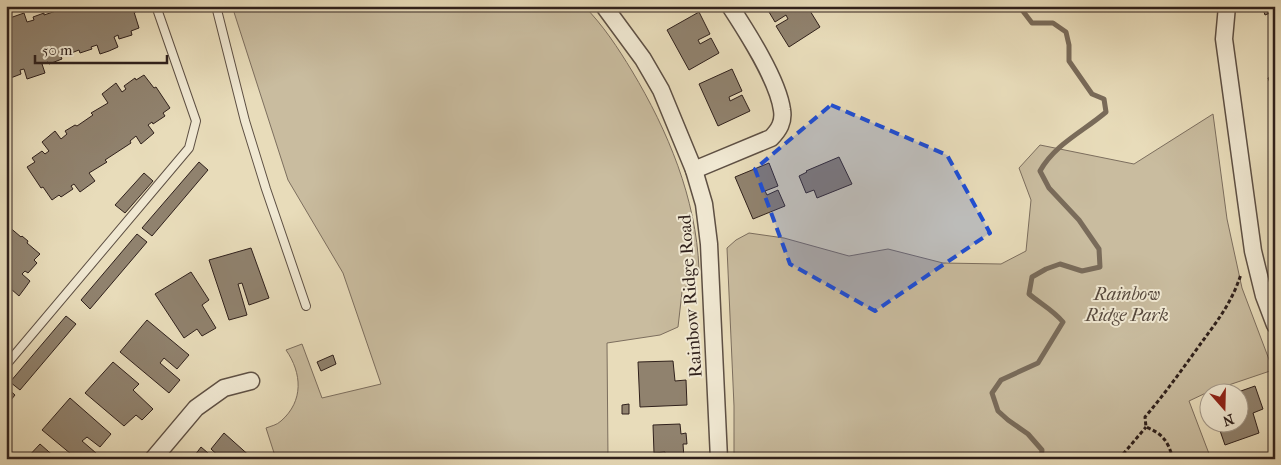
<svg xmlns="http://www.w3.org/2000/svg" width="1281" height="465" viewBox="0 0 1281 465" font-family="'IM FELL French Canon',serif">
<rect width="100%" height="100%" fill="#e8dcba"/>
<filter id="stains"><feTurbulence type="fractalNoise" baseFrequency=".004" numOctaves="4"/><feColorMatrix values="0 0 0 0 .2 0 0 0 0 .09 0 0 0 0 .02 0 0 0 .5 -.17"/></filter>
<radialGradient id="worn" r=".72"><stop offset=".6" stop-color="#630" stop-opacity="0"/><stop offset="1" stop-color="#630" stop-opacity=".3"/></radialGradient>
<!-- green -->
<g fill="#c9bc9f" stroke="#7c6e5e">
<path d="M232,6H584C603,25 618,48 632,71C668,131 696,198 699,269L682,292L678,327L660,335L607,343L608,459H276L266,428C271,426 277,425 281,421C304,401 302,373 286,350L302,344L322,398L381,384L343,273L288,180Z"/>
<polygon points="1213,114 1227,219 1242,288 1273,370 1208,392 1189,401 1211,459 734,459 734,406 727,248 736,240 749,233 784,238 849,256 888,249 943,263 1001,264 1026,251 1031,200 1019,168 1040,145 1134,164"/>
</g>
<g fill="none" stroke-linecap="round" stroke-linejoin="round">
<!-- stream -->
<path stroke="#796b5a" stroke-width="5" d="M1019,6L1032,23H1053L1066,32L1069,45V61L1092,94L1104,99L1106,112C1084,131 1055,144 1040,171L1049,188L1079,220L1099,249L1100,267L1082,271L1060,264L1046,269L1032,277L1029,294C1041,304 1053,310 1063,322L1038,363L1001,380L992,393L998,411L1008,420L1028,434L1042,450L1041,459"/>
</g>
<!-- building -->
<g fill="#90826e" stroke="#30211c">
<polygon points="65,6 134,6 136,12 134,12 139,28 131,31 132,35 119,39 118,35 114,37 118,47 109,51 100,54 97,45 91,47 92,49 80,53 79,50 61,57 62,59 49,64 48,62 42,64 45,73 27,79 24,69 20,70 21,74 8,79 6,75 6,30 11,30 7,19 24,13 27,22 34,20 33,17 44,13 44,15 65,8"/>
<polygon points="767,6 807,6 820,27 789,47 776,26 788,19 786,15 775,22 766,7"/>
<polygon points="1262,6 1275,6 1275,11 1265,15"/>
<polygon points="699,12 710,34 698,40 700,44 711,38 719,53 689,70 667,30"/>
<polygon points="732,69 742,91 729,97 730,101 742,95 750,111 718,126 699,84"/>
<polygon points="144,75 154,88 156,87 170,108 163,113 165,116 153,124 152,122 148,125 154,133 141,144 136,136 130,141 131,143 105,160 107,162 89,173 95,181 80,192 74,184 71,186 73,189 61,197 59,195 52,200 43,187 41,188 27,167 35,162 32,158 42,151 45,154 49,151 42,142 55,131 61,139 67,134 65,131 75,125 77,126 93,115 91,113 108,103 102,94 116,83 122,92 126,89 124,86 135,78 136,80"/>
<polygon points="1275,76 1275,95 1268,78"/>
<polygon points="839,157 852,184 817,198 814,190 806,193 799,176 807,172 806,171"/>
<polygon points="199,162 208,170 152,236 142,228"/>
<polygon points="769,163 778,186 765,191 767,195 778,190 785,206 753,219 735,177"/>
<polygon points="144,173 153,181 125,213 115,205"/>
<polygon points="8,226 21,237 22,236 28,241 27,243 40,254 34,260 37,263 28,273 25,271 22,274 30,281 25,288 19,296 11,289 7,294 9,296 6,299 6,229"/>
<polygon points="137,234 147,242 90,309 81,300"/>
<polygon points="251,248 269,298 249,305 242,283 238,284 247,315 229,320 209,260"/>
<polygon points="191,272 209,300 202,305 216,328 202,336 197,329 184,338 155,294"/>
<polygon points="66,316 76,324 20,390 10,382"/>
<polygon points="147,320 189,355 177,369 164,358 160,363 180,380 169,393 120,352"/>
<polygon points="333,355 336,364 321,371 317,362"/>
<polygon points="673,361 675,381 686,380 687,405 640,407 638,362"/>
<polygon points="113,362 139,384 133,390 153,409 142,420 136,415 124,426 85,393"/>
<polygon points="1255,386 1263,409 1253,413 1259,433 1225,445 1217,422 1238,422 1238,392"/>
<polygon points="6,387 15,395 6,406"/>
<polygon points="70,398 111,434 100,447 87,437 82,441 103,459 77,459 42,430"/>
<polygon points="629,404 629,414 622,414 622,405"/>
<polygon points="680,424 681,434 686,433 687,444 683,444 684,458 665,459 665,452 654,453 653,425"/>
<polygon points="224,433 243,450 253,459 222,459 211,449"/>
<polygon points="40,444 57,459 26,459"/>
<polygon points="201,447 215,459 192,459"/>
</g>
<g fill="none" stroke-linecap="round" stroke-linejoin="round">
<defs>
<g id="service">
<polyline points="216,6 245,121 266,189 306,306"/>
<polyline points="6,365 189,148 196,121 156,6"/>
</g>
<g id="minor">
<polyline points="604,6 643,59 661,90 694,170 704,204 709,244 719,459"/>
<polyline points="1227,6 1224,39 1253,251 1264,296 1275,325"/>
<path d="M694,170L771,138C779,130 784,122 782,110C778,80 747,32 730,6"/>
<polyline points="153,459 196,408 224,388 251,381"/>
</g>
</defs>
<!-- service casing -->
<use href="#service" stroke="#5e5044" stroke-width="10"/>
<!-- minor casing -->
<use href="#minor" stroke="#5e5044" stroke-width="19"/>
<!-- path -->
<g stroke="#30211c" stroke-width="3" stroke-dasharray="4 2.5" stroke-linecap="butt">
<polyline points="1119,459 1146,427"/>
<path d="M1173,459C1168,441 1163,434 1146,427L1145,417C1163,396 1178,375 1194,353C1213,326 1231,306 1241,274"/>
</g>
<!-- service -->
<use href="#service" stroke="#f0e8d2" stroke-width="8"/>
<!-- minor -->
<use href="#minor" stroke="#f0e8d2" stroke-width="16"/>
</g>
<!-- marked area -->
<path fill="#1d4ed8" fill-opacity="0.2" stroke="#1d4ed8" stroke-width="4" stroke-dasharray="10 6" stroke-linejoin="round" d="M831,105L947,155L990,233L875,311L790,264L755,169Z"/>
<g text-anchor="middle" stroke-width="4" stroke-linejoin="round" paint-order="stroke">
<!-- park labels -->
<g font-size="18" font-style="italic" fill="#56483d" stroke="#f0e8d2">
<text x="1127" y="300">Rainbow<tspan x="1127" dy="21">Ridge Park</tspan></text>
</g>
<!-- street labels -->
<g font-size="18" fill="#30211c" stroke="#f0e8d2">
<text transform="translate(690 296) rotate(-94)" y="6">Rainbow Ridge Road</text>
</g>
</g>
<!-- margin -->
<rect width="1281" height="465" fill="none" stroke="#e8dcba" stroke-width="25"/>
<rect x="8" y="8" width="1266" height="450" fill="none" stroke="#30211c" stroke-width="2.5"/>
<rect x="12" y="12" width="1256" height="440" fill="none" stroke="#30211c"/>
<!-- north arrow -->
<g transform="translate(1224 408) rotate(160)"><circle r="24" fill="#f0e8d2" stroke="#a39889"/>
<path d="M0-4L9 19L0 12L-9 19Z" fill="#8f2418"/>
<text y="-8" font-size="14" font-weight="bold" text-anchor="middle" fill="#30211c">N</text>
</g>
<!-- scale -->
<path d="M35 55v8h132v-8" fill="none" stroke="#30211c" stroke-width="2.5"/>
<text x="42" y="55" font-size="15" fill="#30211c" stroke="#f0e8d2" stroke-width="4" paint-order="stroke">50 m</text>
<rect width="100%" height="100%" filter="url(#stains)"/>
<rect width="100%" height="100%" fill="url(#worn)"/>
</svg>
